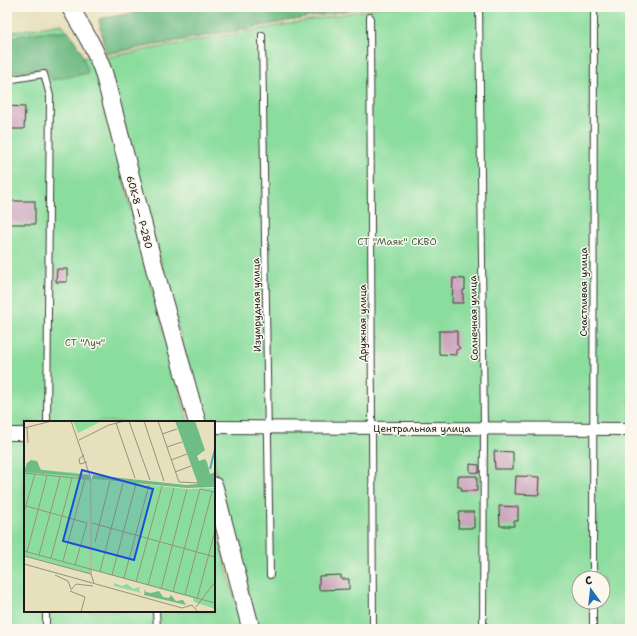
<svg xmlns="http://www.w3.org/2000/svg" width="637" height="636" viewBox="0 0 637 636" font-family="'Shantell Sans',sans-serif">
<rect width="100%" height="100%" fill="#fbf7ec"/>
<filter id="ink" filterUnits="userSpaceOnUse"><feTurbulence type="fractalNoise" baseFrequency=".025" numOctaves="2"/><feDisplacementMap in="SourceGraphic" scale="8" xChannelSelector="R" yChannelSelector="G"/><feConvolveMatrix kernelMatrix="1 2 1 2 8 2 1 2 1" color-interpolation-filters="sRGB"/></filter>
<filter id="wash" filterUnits="userSpaceOnUse"><feTurbulence type="fractalNoise" baseFrequency=".012" numOctaves="4" result="noise"/><feDisplacementMap in="SourceGraphic" scale="16" xChannelSelector="R" yChannelSelector="G"/><feGaussianBlur stdDeviation="0.9" result="paint"/><feColorMatrix in="noise" values="0 0 0 0 0 0 0 0 0 0 0 0 0 0 0 0 0 1.4 0 .05"/><feComposite in="paint" operator="in"/></filter>
<g filter="url(#wash)">
<rect width="100%" height="100%" fill="#e7e0bd"/>
<!-- green -->
<g fill="#8bdd9e" stroke="#547c5d" fill-rule="evenodd">
<path d="M382,7H630V629H257L214,465V422H203L107,57ZM579,578H603V602H579Z"/>
<polygon points="62,24 83,57 91,57 188,422 25,422 25,611 214,611 214,521 243,629 7,629 7,33"/>
</g>
<!-- forest -->
<g fill="#70bc85" stroke="#466c50">
<polygon points="167,7 366,7 106,54 99,19"/>
<polygon points="41,32 69,32 81,51 88,73 52,80 47,68 7,72 7,38"/>
</g>
<g id="blocks">
<!-- building -->
<g fill="#cba0bb">
<polygon points="7,106 25,107 24,129 7,129"/>
<rect x="8" y="201" width="27" height="23"/>
<polygon points="57,269 67,269 67,282 56,282"/>
<polygon points="453,278 465,279 465,290 463,290 463,303 452,303"/>
<polygon points="439,331 457,331 457,345 460,348 456,350 456,355 439,354"/>
<polygon points="494,451 513,452 513,469 495,469"/>
<polygon points="470,464 479,465 479,473 470,472"/>
<polygon points="458,476 477,476 477,491 462,491 461,487 458,487"/>
<polygon points="516,476 540,477 539,495 515,494"/>
<polygon points="499,506 518,507 518,521 514,521 514,526 500,526"/>
<polygon points="459,512 474,512 474,528 458,528"/>
<polygon points="341,575 341,579 349,579 349,589 319,590 319,576"/>
</g>
</g>
</g>
<g filter="url(#ink)">
<use href="#blocks" fill-opacity="0" stroke="#3a3934" stroke-width="1"/>
<g fill="none" stroke-linecap="round" stroke-linejoin="round">
<defs>
<g id="lane">
<polyline points="479,7 484,428 483,629"/>
<polyline points="370,17 373,629"/>
<polyline points="262,35 270,575"/>
<polyline points="7,80 44,74 50,96 47,422"/>
<polyline points="593,578 594,7"/>
<polyline points="593,602 593,629"/>
<polyline points="156,611 157,629"/>
<polyline points="46,629 46,611"/>
</g>
<g id="street">
<polyline points="214,427 630,429"/>
<polyline points="7,434 25,434"/>
</g>
<g id="secondary">
<path d="M70,7C83,29 96,50 104,74L155,270L197,422"/>
<polyline points="214,486 251,629"/>
</g>
</defs>
<!-- lane casing -->
<use href="#lane" stroke="#3a3934" stroke-width="8"/>
<!-- street casing -->
<use href="#street" stroke="#3a3934" stroke-width="14"/>
<!-- secondary casing -->
<use href="#secondary" stroke="#3a3934" stroke-width="19"/>
<!-- lane -->
<use href="#lane" stroke="#fff" stroke-width="6"/>
<!-- street -->
<use href="#street" stroke="#fff" stroke-width="12"/>
<!-- secondary -->
<use href="#secondary" stroke="#fff" stroke-width="17"/>
</g>
</g>
<g text-anchor="middle" stroke-width="3" stroke-linejoin="round" paint-order="stroke">
<!-- street labels -->
<g font-size="10" fill="#1c1c1c" stroke="#fbf7ec">
<text transform="translate(140 212) rotate(75)" y="4">60К-8 — Р-280</text>
<text transform="translate(583 292) rotate(-90)" y="4">Счастливая улица</text>
<text transform="translate(256 305) rotate(-91)" y="4">Изумрудная улица</text>
<text transform="translate(473 318) rotate(-91)" y="4">Солнечная улица</text>
<text transform="translate(362 323) rotate(-90)" y="4">Дружная улица</text>
<text x="422" y="432">Центральная улица</text>
</g>
<!-- park labels -->
<g font-size="10" fill="#43604a" stroke="#fbf7ec">
<text x="397" y="245">СТ "Маяк" СКВО</text>
<text x="85" y="346">СТ "Луч"</text>
</g>
</g>
<!-- overview -->
<g transform="translate(24 421)">
<rect width="191" height="191" fill="#e7e0bd"/>
<path d="M49,0H78L54,12ZM0,47L64,53L67,58L66,153L0,135ZM68,58L163,68L191,67V188L170,181L169,177L68,149ZM90,162L98,165L103,163L109,168L116,166L115,170L118,172L90,165Z" fill="#8bdd9e"/>
<path d="M151,0H171L181,29L173,35L175,40L181,38L183,41L186,53L191,51V66L163,67L68,58L69,54L162,64L174,63ZM7,39L13,40L17,49L62,54H65L66,60L52,55L0,51L3,42ZM121,168L122,171L127,172L135,170L139,176L145,177L147,174L152,180L159,179L162,184L120,174Z" fill="#70bc85"/>
<path fill="none" stroke="#45b4bd" stroke-width="2" d="M186,48L191,28"/>
<path fill="none" stroke="#96927d" stroke-width="1" d="M47,0L67,58V153L70,162M105,0L126,59M120,0L140,60M134,0L155,61L175,62M92,2L111,57M3,6L4,22M0,7L28,0M138,13L153,8M55,19L85,4L101,0M143,26L158,21M60,34L55,38L56,43L63,41M147,39L163,33M151,51L167,45M0,52L61,58L39,140M2,85L63,102L51,144M0,91L11,53M68,102L191,136M71,121L86,60M0,130L191,182M3,131L23,55M15,134L36,56M0,135L67,153M27,137L48,57M0,143L158,187L168,184L174,191M76,150L99,62M31,154L44,160L47,168M88,154L112,63M100,157L125,64M112,161L138,65M124,164L150,67M137,168L163,68M47,169L52,163L69,165M46,170L61,176L57,191M149,171L176,68L191,71M161,174L188,71M173,178L191,110M172,186L191,161"/>
<path fill="#1d4ed8" fill-opacity="0.15" stroke="#1d4ed8" stroke-width="2" d="M58,49L129,68L110,139L39,120Z"/>
<rect width="191" height="191" fill="none" stroke="#1c1c1c" stroke-width="2"/>
</g>
<!-- margin -->
<rect width="637" height="636" fill="none" stroke="#fbf7ec" stroke-width="24"/>
<!-- north arrow -->
<g transform="translate(591 590) rotate(345)"><circle r="19" fill="#fbf7ec" stroke="#a29f99"/>
<path d="M0-3L7 15L0 10L-7 15Z" fill="#1f6fb2"/>
<text y="-6" font-size="11" font-weight="bold" text-anchor="middle" fill="#1c1c1c">С</text>
</g>
</svg>
